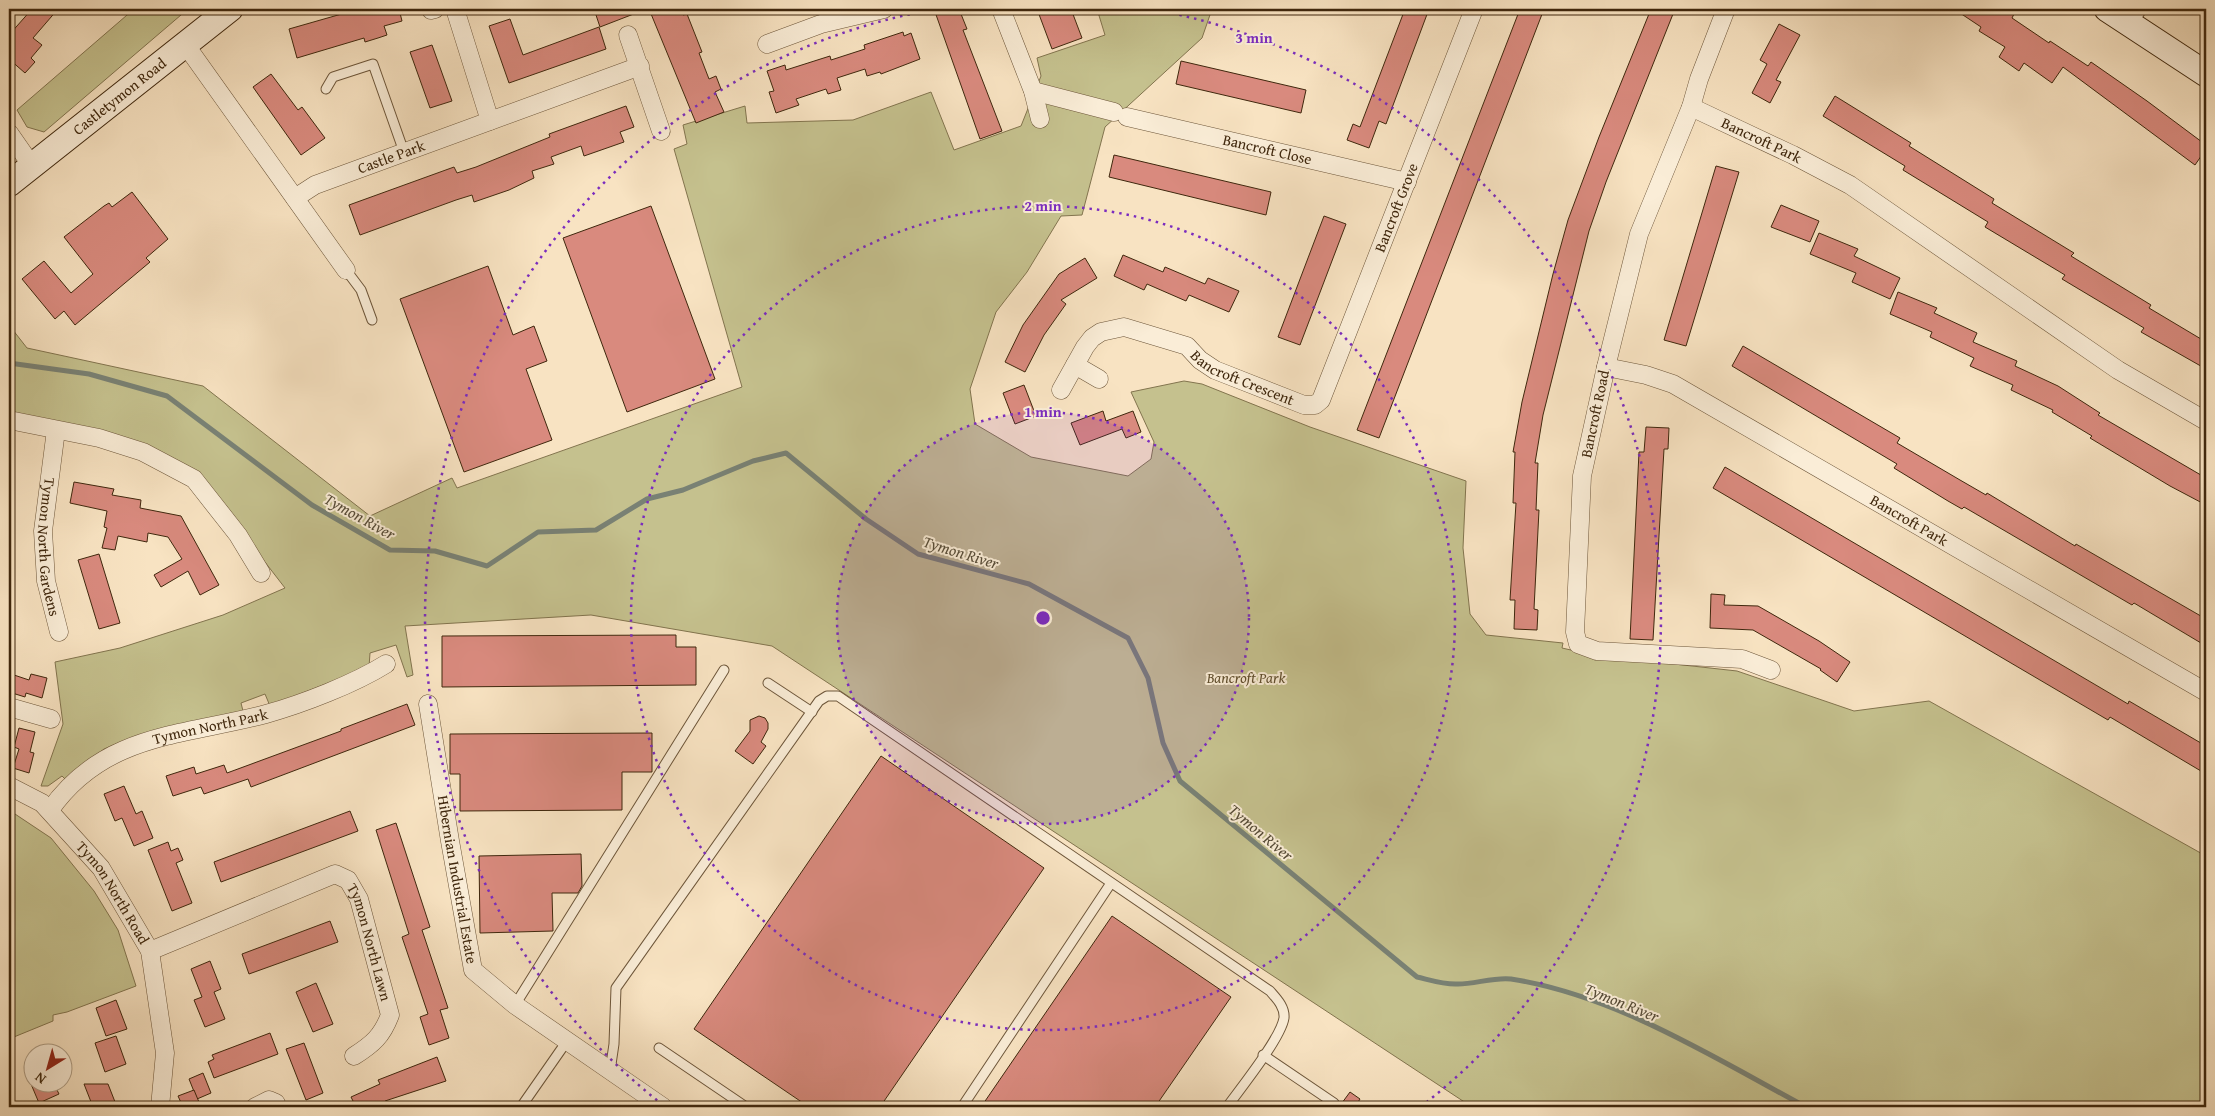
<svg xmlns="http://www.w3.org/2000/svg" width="2215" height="1116" viewBox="0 0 2215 1116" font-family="'Gentium Book Plus',serif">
<rect width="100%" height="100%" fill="#f8e3c2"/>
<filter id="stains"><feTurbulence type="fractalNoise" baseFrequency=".004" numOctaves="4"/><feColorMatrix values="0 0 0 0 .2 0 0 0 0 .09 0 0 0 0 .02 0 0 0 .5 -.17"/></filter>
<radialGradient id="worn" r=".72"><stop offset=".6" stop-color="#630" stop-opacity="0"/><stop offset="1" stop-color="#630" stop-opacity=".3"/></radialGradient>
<!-- green -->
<g fill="#c5c18e" stroke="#82744e">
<polygon points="134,9 188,9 44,132 27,127 17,110"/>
<polygon points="1097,9 1212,9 1202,38 1105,127 1082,215 1061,216 1027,272 996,312 970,389 975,424 1031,457 1128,476 1151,459 1154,442 1131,392 1184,381 1202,384 1310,427 1466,481 1463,548 1470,614 1486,635 1563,643 1562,648 1593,655 1737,671 1854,711 1929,701 2206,856 2206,1107 1472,1107 772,646 591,615 405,626 413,675 407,677 396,645 370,653 369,667 270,706 265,694 241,703 244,715 128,739 104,749 65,779 62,776 48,786 41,786 63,724 55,662 120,648 223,615 285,588 200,478 9,417 9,325 27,348 203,386 370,516 452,478 457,488 742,387 674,149 687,144 683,125 745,106 747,123 853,120 931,92 954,150 1021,126 1041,76 1037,58 1105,35"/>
<polygon points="9,810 51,838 94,891 118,930 136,986 67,1012 53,1015 53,1021 9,1039"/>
</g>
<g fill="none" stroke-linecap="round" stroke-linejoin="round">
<!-- stream -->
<path stroke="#798174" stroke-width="5" d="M9,363L89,374L167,396L312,505L390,550L435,551L487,566L538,532L596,530L647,499L683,490L753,461L786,453L866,519L918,554L1029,584L1128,638L1148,678L1163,743L1180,781L1417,977C1430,980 1445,985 1458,984C1475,984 1494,977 1511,979C1615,995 1715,1058 1806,1107"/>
</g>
<!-- building -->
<g fill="#d98a7e" stroke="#3f270d">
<polygon points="32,9 58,9 33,38 42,45 31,58 35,62 25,73 9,59 9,35"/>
<polygon points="359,9 399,9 402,21 384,26 387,35 378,38 365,42 364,38 297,58 289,29"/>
<polygon points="594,9 643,9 644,10 600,27"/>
<polygon points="649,9 681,9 683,15 687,14 702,52 699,53 709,79 716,76 721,89 715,92 724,112 696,123"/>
<polygon points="934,9 959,9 967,29 963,30 1002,131 980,139"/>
<polygon points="1037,9 1071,9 1082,38 1052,49"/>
<polygon points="1405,9 1429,9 1386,124 1379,121 1369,148 1347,140 1353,124 1360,127"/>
<polygon points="1520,9 1544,9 1379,438 1357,430"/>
<polygon points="1651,9 1660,9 1673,14 1606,182 1589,231 1543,415 1535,463 1538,463 1536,510 1539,510 1534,609 1538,610 1537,630 1514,629 1515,600 1510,600 1516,503 1513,503 1515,452 1513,452 1522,402 1553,274 1568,220 1599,137"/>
<polygon points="1954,9 2006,9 2014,14 2012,18 2049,43 2050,41 2088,66 2091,62 2147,101 2206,145 2206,149 2195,165 2063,67 2052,83 2024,63 2019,71 1999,57 2005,47 1979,31 1981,27"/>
<polygon points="510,19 523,55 599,27 606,49 509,83 489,26"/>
<polygon points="1779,24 1800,35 1776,80 1781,82 1770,103 1752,93 1767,64 1760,60"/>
<polygon points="903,32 904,36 911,33 920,59 881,74 880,72 867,76 865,69 837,78 841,90 828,94 826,89 796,99 799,105 776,113 769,92 774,91 767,71 785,65 786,70 830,56 831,60 865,49 864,45"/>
<polygon points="432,45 452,101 430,108 410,52"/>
<polygon points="1181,61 1306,90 1301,113 1176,84"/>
<polygon points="271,74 298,110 302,107 325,138 301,155 253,87"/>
<polygon points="1835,96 1911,143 1909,146 1994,199 1992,203 2074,253 2071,256 2151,305 2149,308 2206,342 2206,369 2141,332 2144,328 2062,279 2065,275 1985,227 1988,222 1903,170 1905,166 1823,116"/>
<polygon points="626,106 634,127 620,132 624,142 584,156 581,146 551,157 554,164 532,171 534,178 509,190 474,202 472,195 456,200 360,235 349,205 454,167 457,173 476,167 550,137 549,134"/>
<polygon points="1114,155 1271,192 1266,215 1109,177"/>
<polygon points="1716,166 1739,172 1686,346 1664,340"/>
<polygon points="132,192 168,239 146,258 150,262 75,325 64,311 55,319 22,279 44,261 71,293 93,274 64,237 104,206 109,203 112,207"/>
<polygon points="1781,205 1819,221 1810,242 1771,227"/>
<polygon points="651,206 715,379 627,412 563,238"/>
<polygon points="1324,216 1346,224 1300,345 1278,337"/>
<polygon points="1819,233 1858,249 1854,256 1900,278 1890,299 1852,282 1856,273 1810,254"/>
<polygon points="1123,255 1163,272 1165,267 1205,284 1208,278 1239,291 1229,312 1189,295 1186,301 1147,284 1144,290 1114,276"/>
<polygon points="1085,258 1097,278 1061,300 1066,304 1044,335 1025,372 1005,362 1023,325 1059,274"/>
<polygon points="488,266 513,335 534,326 547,361 526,369 552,440 464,472 400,299"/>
<polygon points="1898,292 1937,308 1934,313 1977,333 1973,342 2017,361 2015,366 2058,386 2100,413 2098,415 2206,478 2206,505 2170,486 2090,438 2092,436 2052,412 2053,410 2011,390 2013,385 1970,366 1974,358 1930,337 1932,332 1890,314"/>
<polygon points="1743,346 1900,438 1897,443 1960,480 1986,495 1987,493 2075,546 2076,544 2206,619 2206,646 2134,603 2132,605 1964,507 1962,509 1948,501 1894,468 1897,464 1732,366"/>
<polygon points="1024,385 1036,416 1015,424 1003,393"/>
<polygon points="1103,411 1106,421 1133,411 1141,432 1126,438 1122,429 1080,445 1071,423"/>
<polygon points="1646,427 1669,428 1668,449 1664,449 1653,640 1630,639 1639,452 1644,452"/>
<polygon points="1725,467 2106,691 2128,704 2129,701 2206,746 2206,774 2110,717 2108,720 1713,488"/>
<polygon points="74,482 114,489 112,495 141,500 140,508 181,516 219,585 200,595 188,571 161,587 154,575 182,559 168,537 148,533 147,542 118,536 115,550 102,548 107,528 104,527 107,511 70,503"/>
<polygon points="99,554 120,623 99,629 78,560"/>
<polygon points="1711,594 1725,595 1724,605 1758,606 1819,641 1850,662 1837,682 1820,670 1821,669 1753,630 1710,628"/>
<polygon points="676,635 676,647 696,647 696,685 442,687 442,636"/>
<polygon points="11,674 29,680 31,674 47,678 42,698 26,693 25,697 9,692"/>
<polygon points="407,704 415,725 251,787 248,779 204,794 201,787 173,796 166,776 194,767 196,774 224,765 227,773 341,731 341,729"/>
<polygon points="759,716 765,718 768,723 768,729 761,742 766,746 753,764 735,751 750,731 750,720"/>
<polygon points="19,728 35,732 30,752 34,753 29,773 13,768 19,749 14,747"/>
<polygon points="652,733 652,772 622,772 622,810 460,811 460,774 450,774 450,734"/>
<polygon points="881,756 1044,868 880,1107 809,1107 694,1029"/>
<polygon points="124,786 136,814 142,811 153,838 134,846 122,818 115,821 104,794"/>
<polygon points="350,811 358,831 221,882 214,862"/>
<polygon points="396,823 430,927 422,930 448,1008 440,1010 449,1038 429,1045 420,1017 428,1014 402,937 409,934 376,830"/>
<polygon points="168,842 171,851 178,848 183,860 176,863 192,903 172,911 148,850"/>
<polygon points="581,854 582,886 578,893 552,893 553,931 480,933 479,856"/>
<polygon points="1112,916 1231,997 1155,1107 981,1107"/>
<polygon points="330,921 338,942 249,974 242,954"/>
<polygon points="210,961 221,989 214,992 225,1019 205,1027 194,1000 202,997 191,969"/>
<polygon points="316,983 333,1024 313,1032 296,992"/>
<polygon points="116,1000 127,1029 106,1036 96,1008"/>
<polygon points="270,1033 278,1054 214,1078 208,1062 214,1059 212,1055"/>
<polygon points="116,1036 126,1064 105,1072 95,1043"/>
<polygon points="304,1043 323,1093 306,1100 286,1049"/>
<polygon points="437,1057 446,1081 385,1101 388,1107 356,1107 351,1097 380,1084 378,1080"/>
<polygon points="203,1073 211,1093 197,1099 189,1079"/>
<polygon points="31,1084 54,1084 59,1094 39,1103"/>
<polygon points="84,1084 108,1084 117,1107 93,1107"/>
<polygon points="194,1090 201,1107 183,1107 178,1096"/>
<polygon points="1350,1092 1360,1099 1355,1107 1339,1107"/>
</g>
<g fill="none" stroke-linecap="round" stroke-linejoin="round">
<defs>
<g id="lane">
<polyline points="2133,24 2142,9"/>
<polyline points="326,89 333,77 373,64 404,152"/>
<polyline points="346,270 361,290 372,320"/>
<polyline points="768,683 812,712"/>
<polyline points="515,1005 724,670"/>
<polyline points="659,1048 746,1107"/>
<polyline points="1263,1055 1334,1103"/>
<path d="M610,1071L614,1044L616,988L819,701L827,696H838L1270,991C1277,999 1285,1007 1284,1018C1281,1038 1240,1089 1227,1107"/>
<polyline points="521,1107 567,1041"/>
<polyline points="962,1107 1111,883"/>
</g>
<g id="street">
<polyline points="455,9 490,121"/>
<polyline points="1001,9 1033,91 1040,119"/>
<polyline points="1726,9 1699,79 1691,107 1639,234 1606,367 1582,476 1575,632 1578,644 1597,651 1742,659 1771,670"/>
<polyline points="431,10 435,9"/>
<polyline points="628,35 661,131"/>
<polyline points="185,44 346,270"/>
<polyline points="767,44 821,24 884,9"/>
<polyline points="1033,91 1114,112"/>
<path id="s1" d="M1691,107L1793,155L1850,185L2118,370L2206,421"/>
<path id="s2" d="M1127,117L1407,182"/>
<polyline points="9,133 32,166"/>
<path id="s3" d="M295,198L315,185L640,66"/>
<polyline points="1075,365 1099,379"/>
<path id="s4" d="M1606,367L1646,375L1673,384L2206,692"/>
<path id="s5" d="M1061,390L1085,347L1092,338L1101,332L1124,327L1187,346L1200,360L1215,370L1304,405H1315L1321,400L1474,9"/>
<polyline points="9,420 99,438 143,452 194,479 238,535 261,573"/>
<path id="s6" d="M56,430L43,531L46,581L59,632"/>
<path id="s7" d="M428,704L450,841L473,970L515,1005L663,1107"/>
<polyline points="9,707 51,719"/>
<path id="s8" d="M9,786L42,803L101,868L150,951L165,1053L160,1107"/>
<path id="s9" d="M50,810C104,733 183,736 266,714C302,704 354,684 386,664"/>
<path id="s10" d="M150,951L335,874L348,880L359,899L390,1015C382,1036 373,1044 354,1056"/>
<polyline points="255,1107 269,1100 276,1103"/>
</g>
<g id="secondary">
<polyline points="2107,9 2206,74"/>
<path id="s11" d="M9,184L230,9"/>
</g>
</defs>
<!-- lane casing -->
<use href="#lane" stroke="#6d563a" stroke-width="11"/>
<!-- street casing -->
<use href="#street" stroke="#6d563a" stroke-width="19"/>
<!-- secondary casing -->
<use href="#secondary" stroke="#3f270d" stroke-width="27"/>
<!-- lane -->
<use href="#lane" stroke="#faedd7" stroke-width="9"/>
<!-- street -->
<use href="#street" stroke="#faedd7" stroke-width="18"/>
<!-- secondary -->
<use href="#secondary" stroke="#faedd7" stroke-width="25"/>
</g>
<!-- distance rings -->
<circle cx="1043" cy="618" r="206" fill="#7b2cbf" fill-opacity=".12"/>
<g fill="none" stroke="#7b2cbf" stroke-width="2.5" stroke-dasharray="2.5 5">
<circle cx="1043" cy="618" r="206"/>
<circle cx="1043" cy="618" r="412"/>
<path d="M663 1105A618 618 0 0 1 936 9M1150 9A618 618 0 0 1 1423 1105"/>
</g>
<g text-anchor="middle" stroke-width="4" stroke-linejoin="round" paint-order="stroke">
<!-- street labels -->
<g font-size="15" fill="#3f270d" stroke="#faedd7">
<text dy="5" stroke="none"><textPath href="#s11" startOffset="141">Castletymon Road</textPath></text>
<text dy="5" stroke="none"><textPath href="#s1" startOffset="78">Bancroft Park</textPath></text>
<text dy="5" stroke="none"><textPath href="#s2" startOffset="144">Bancroft Close</textPath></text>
<text dy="5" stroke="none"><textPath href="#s3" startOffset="105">Castle Park</textPath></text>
<text dy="5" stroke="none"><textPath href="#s5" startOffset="519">Bancroft Grove</textPath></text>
<text dy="5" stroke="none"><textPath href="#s5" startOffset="226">Bancroft Crescent</textPath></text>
<text transform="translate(1595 414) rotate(-78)" y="5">Bancroft Road</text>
<text dy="5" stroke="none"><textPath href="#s4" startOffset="342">Bancroft Park</textPath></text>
<text dy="5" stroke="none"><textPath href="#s6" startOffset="118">Tymon North Gardens</textPath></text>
<text dy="5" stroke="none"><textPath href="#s9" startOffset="186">Tymon North Park</textPath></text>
<text dy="5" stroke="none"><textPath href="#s7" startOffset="178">Hibernian Industrial Estate</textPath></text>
<text dy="5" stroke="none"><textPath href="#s8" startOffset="152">Tymon North Road</textPath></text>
<text dy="5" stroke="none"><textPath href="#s10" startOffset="281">Tymon North Lawn</textPath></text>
</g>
<!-- park labels -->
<g font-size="15" font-style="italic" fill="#604e2d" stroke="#faedd7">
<text x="1246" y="683">Bancroft Park</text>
</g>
<!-- water labels -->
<g font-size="16" font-style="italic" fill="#574c38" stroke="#faedd7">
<text transform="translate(360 516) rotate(29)" y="6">Tymon River</text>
<text transform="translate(961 552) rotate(17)" y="6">Tymon River</text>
<text transform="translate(1261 832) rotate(40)" y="6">Tymon River</text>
<text transform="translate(1622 1002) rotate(22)" y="6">Tymon River</text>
</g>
</g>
<circle cx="1043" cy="618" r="8" fill="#7b2cbf" stroke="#faedd7" stroke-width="2.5"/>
<g font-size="15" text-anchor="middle" font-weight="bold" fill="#7b2cbf" stroke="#faedd7" stroke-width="4" stroke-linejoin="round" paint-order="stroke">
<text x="1254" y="43">3 min</text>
<text x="1043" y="211">2 min</text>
<text x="1043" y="417">1 min</text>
</g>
<!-- margin -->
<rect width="2215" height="1116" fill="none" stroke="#f8e3c2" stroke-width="30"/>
<rect x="10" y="10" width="2195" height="1096" fill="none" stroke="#3f270d" stroke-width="2.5"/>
<rect x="15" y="15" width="2185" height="1086" fill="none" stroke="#3f270d"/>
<!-- north arrow -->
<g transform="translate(48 1068) rotate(217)"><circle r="24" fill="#faedd7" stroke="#af9e86"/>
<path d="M0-4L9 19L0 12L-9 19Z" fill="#8f2418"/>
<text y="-8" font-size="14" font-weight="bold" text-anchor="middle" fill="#3f270d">N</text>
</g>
<rect width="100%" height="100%" filter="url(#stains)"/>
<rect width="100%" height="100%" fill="url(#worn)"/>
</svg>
